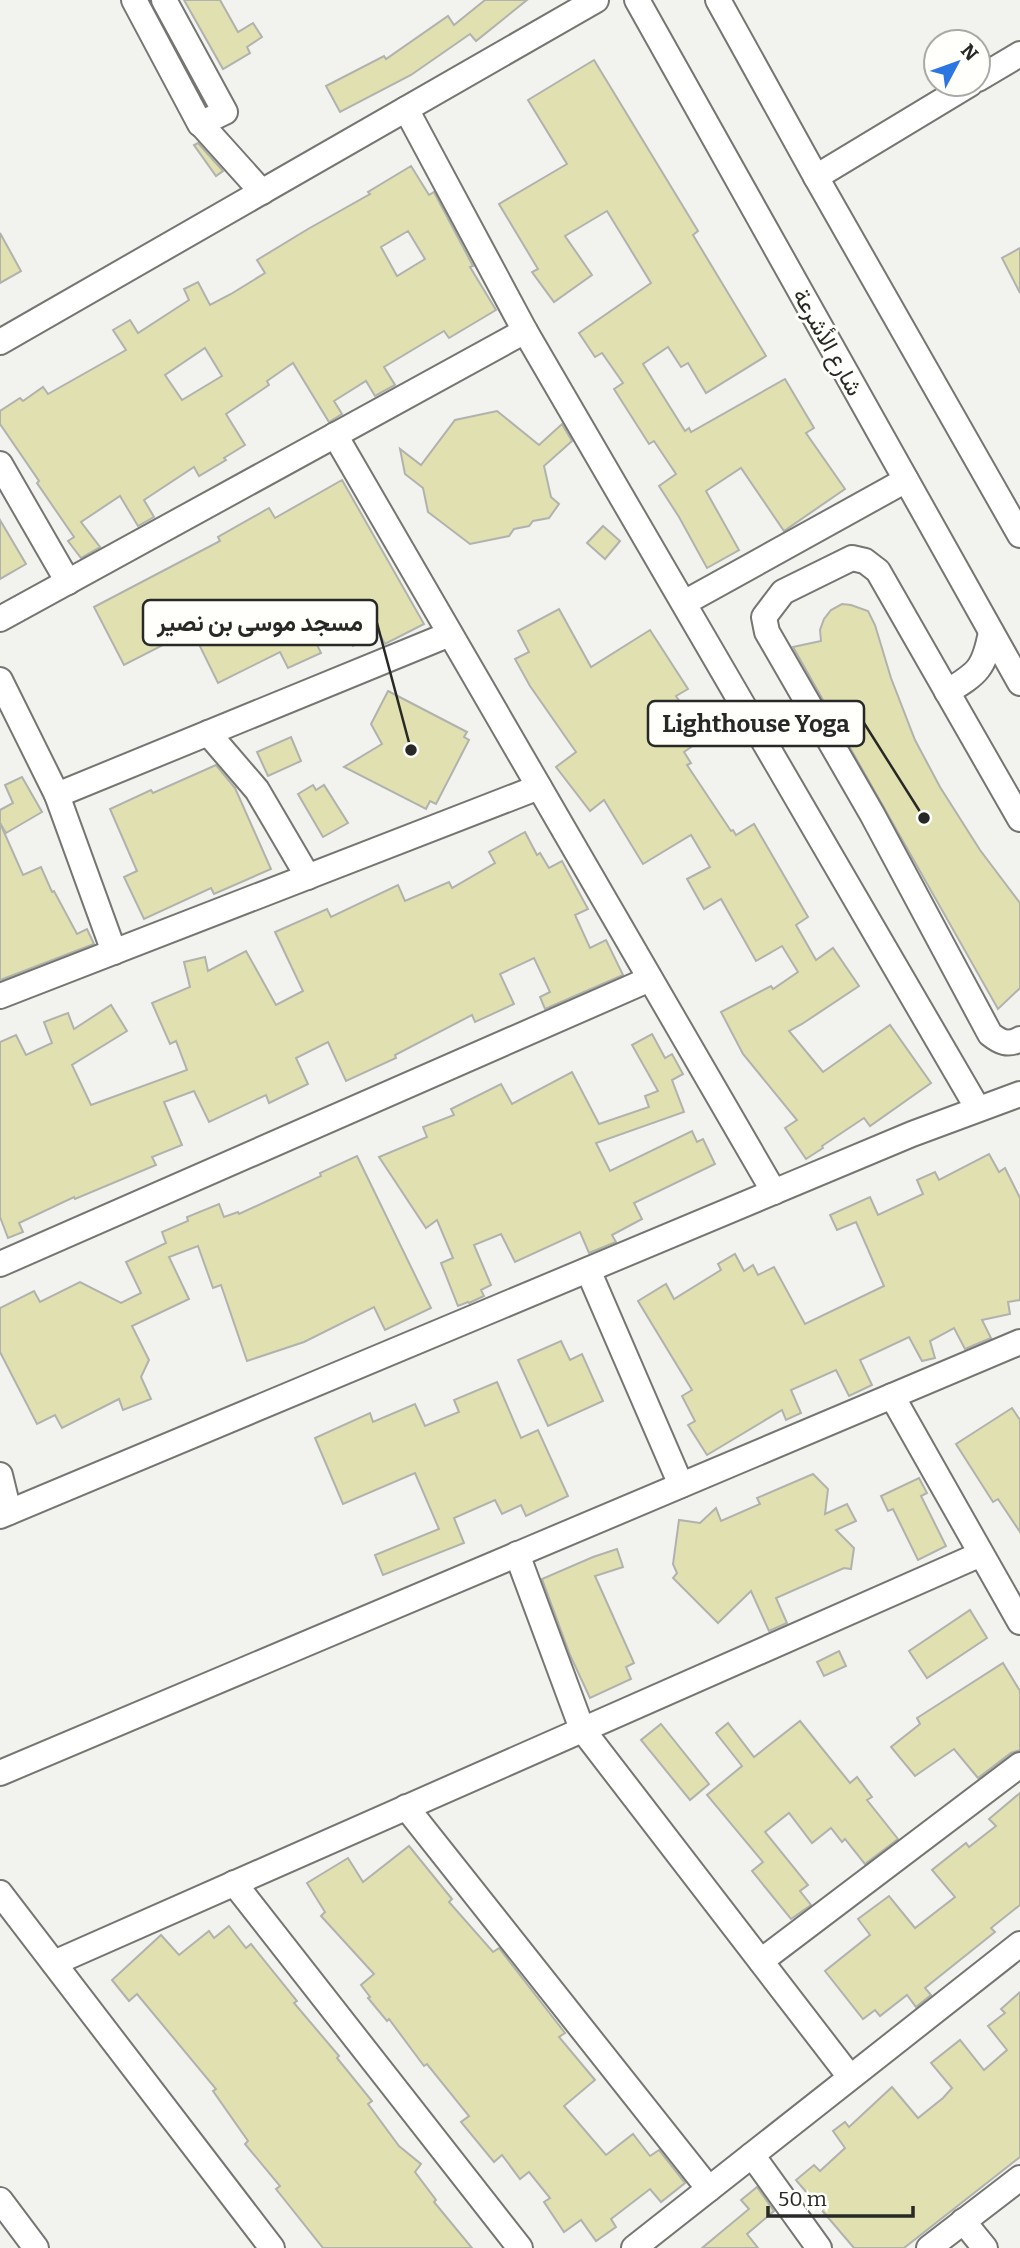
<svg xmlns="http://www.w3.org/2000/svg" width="1020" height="2248" viewBox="0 0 1020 2248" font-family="Bitter,Vazirmatn,serif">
<rect width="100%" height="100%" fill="#f2f2ee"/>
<!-- building -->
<g fill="#e0e0b0" stroke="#b1b2ae" stroke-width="2" fill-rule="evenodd">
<polygon points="184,0 220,0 238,32 253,23 262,37 247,47 250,53 223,69"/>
<polygon points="485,0 527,0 476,41 470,34 411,75 340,112 326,86 384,56 386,59 448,16 454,25"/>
<polygon points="594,60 698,231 693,235 766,356 706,393 688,363 681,367 668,347 643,364 685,431 689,428 691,432 785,379 814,428 806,433 845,489 784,531 741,468 706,491 739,550 707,568 679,517 659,486 676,474 654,441 649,444 614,389 623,383 602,353 595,357 579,333 651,283 607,211 565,236 592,275 554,302 532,272 538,269 499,204 567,164 528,100"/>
<polygon points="198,143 223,171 216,176 194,145"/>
<path d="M411,166L429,195L434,192L473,266L470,267L496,310L449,338L444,331L384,367L395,385L375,396L366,381L334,401L342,414L329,422L293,363L267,381L269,385L226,414L245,445L224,458L226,460L199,476L194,467L144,500L154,517L138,526L120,496L81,522L100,547L81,558L68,541L74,537L37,483L39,481L0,424V411L20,398L23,401L43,387L48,394L126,350L113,330L130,320L138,333L189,300L184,289L198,282L210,305L231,294L265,273L257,260L308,229L370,194L368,192ZM408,231L425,259L397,276L381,247ZM205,348L222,376L182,400L165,375Z"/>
<polygon points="0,233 21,271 0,283"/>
<polygon points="1020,248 1020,293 1002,258"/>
<polygon points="497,411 539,445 562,424 572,441 544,466 551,497 559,504 549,518 533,521 529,526 514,529 509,536 470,544 428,512 423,488 405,474 400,449 421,465 455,420"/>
<polygon points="342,480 424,624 385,644 378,631 353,646 338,621 311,632 321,653 288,668 280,652 218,683 192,630 124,665 94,607 220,541 218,537 269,508 275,518"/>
<polygon points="0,520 26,564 0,579"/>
<polygon points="603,526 620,541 605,559 587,543"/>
<polygon points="842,604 851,605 868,611 875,625 891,678 915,740 940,787 980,850 1020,903 1020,988 998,1009 793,647 821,641 820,630 824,619 831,610"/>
<polygon points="559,609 591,667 650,630 688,689 676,696 704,738 684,752 691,763 687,765 731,831 733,830 736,835 754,824 808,917 796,925 816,960 833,948 859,986 802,1024 789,1031 823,1072 890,1025 931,1083 870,1126 864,1118 822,1146 823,1148 806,1159 785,1128 797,1120 743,1054 721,1012 771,986 773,989 798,972 782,946 756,961 721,899 704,909 687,879 710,867 691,835 643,864 604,800 590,811 556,767 576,752 530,686 515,659 529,652 518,631"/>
<polygon points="388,691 467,732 464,737 469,740 436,804 430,801 426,809 344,767 382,744 371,724"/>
<polygon points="291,737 301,761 268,776 257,752"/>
<polygon points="216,765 235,788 271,869 214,894 211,888 144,919 124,877 137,871 110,809 151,790 153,793"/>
<polygon points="22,777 42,812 6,833 0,823 0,810 13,803 5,785"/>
<polygon points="313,785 316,790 324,785 348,823 323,837 298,794"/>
<polygon points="0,823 23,875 41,867 52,892 54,891 77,934 87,929 94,944 0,980"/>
<polygon points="525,832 537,855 540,853 549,868 562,861 588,909 575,915 590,948 606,940 623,975 545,1009 540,997 550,992 534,958 500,974 514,1004 475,1022 472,1015 395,1055 396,1058 346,1081 328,1042 296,1058 308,1084 269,1103 266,1095 209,1122 194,1091 164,1102 182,1145 152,1157 156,1165 75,1199 74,1197 19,1223 23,1232 8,1238 0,1217 0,1042 16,1035 26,1055 52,1043 44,1022 68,1013 74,1029 111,1005 127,1031 72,1065 91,1105 187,1070 176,1041 170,1044 152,1003 190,987 184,962 205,957 208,971 246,951 276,1005 303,991 275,932 327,909 331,917 398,885 405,901 449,882 452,888 495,863 489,852"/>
<polygon points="652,1034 665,1058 672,1054 683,1074 672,1080 684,1112 596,1143 610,1171 692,1131 697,1142 703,1139 715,1164 634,1203 642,1219 612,1235 616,1242 589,1253 580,1232 515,1262 501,1234 474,1245 491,1285 481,1290 484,1296 469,1303 468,1302 458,1306 441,1263 453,1258 437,1220 426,1228 379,1157 427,1137 423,1127 454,1115 451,1109 501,1084 512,1104 572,1072 599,1124 649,1107 645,1096 658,1091 632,1045"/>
<polygon points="989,1154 999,1172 1005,1168 1020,1198 1020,1300 1008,1302 1010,1314 982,1320 991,1338 965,1349 954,1328 930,1341 935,1358 922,1361 909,1337 860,1360 872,1385 849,1396 836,1370 791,1390 801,1413 786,1420 782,1410 707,1455 688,1425 695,1421 682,1396 692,1390 638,1301 666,1284 674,1299 721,1270 718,1264 735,1254 744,1271 753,1265 758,1275 774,1267 805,1324 884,1286 856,1222 837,1230 830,1215 870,1197 878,1215 923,1194 917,1180 935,1172 939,1180"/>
<polygon points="357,1156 431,1308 385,1330 374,1307 304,1342 247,1361 221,1285 213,1288 198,1246 169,1257 189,1299 132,1326 149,1360 141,1377 151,1399 123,1410 119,1399 62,1428 55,1415 37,1424 0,1352 0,1308 34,1291 40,1302 80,1282 121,1303 141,1293 126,1262 166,1243 162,1232 188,1221 187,1217 219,1204 224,1217 238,1212 239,1214 321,1176 320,1173"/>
<polygon points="561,1341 570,1360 582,1354 603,1401 548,1426 518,1360"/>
<polygon points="497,1382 521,1438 538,1430 568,1496 526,1516 521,1505 502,1514 495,1500 454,1518 464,1543 383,1575 375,1555 439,1529 415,1473 343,1504 315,1438 370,1413 373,1422 415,1404 425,1426 459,1412 454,1400"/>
<polygon points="1012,1408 1020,1420 1020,1532 998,1499 993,1502 956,1444"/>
<polygon points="813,1474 828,1489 825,1514 847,1504 856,1521 836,1530 854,1548 851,1569 844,1568 776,1598 787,1623 769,1631 751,1591 718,1623 673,1578 677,1573 673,1564 679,1520 700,1523 716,1508 721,1521 760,1504 757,1498"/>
<polygon points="919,1478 927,1493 921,1496 946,1546 918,1560 893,1509 888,1511 881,1496"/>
<polygon points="617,1549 623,1567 595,1576 634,1663 626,1667 631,1679 590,1698 570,1655 542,1579 593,1557"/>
<polygon points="970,1610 987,1638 927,1678 909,1651"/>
<polygon points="839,1651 846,1666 824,1676 817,1662"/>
<polygon points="1003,1663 1020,1691 1020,1750 1011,1753 978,1778 954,1749 915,1776 891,1747 920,1724 917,1718"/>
<polygon points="800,1721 850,1783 857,1777 872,1797 867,1800 898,1839 865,1864 845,1839 842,1842 831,1828 812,1843 789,1813 765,1832 808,1885 800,1891 811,1905 791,1919 752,1871 763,1862 707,1795 742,1766 716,1733 728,1723 754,1757"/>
<polygon points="661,1724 709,1784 690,1800 641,1740"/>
<polygon points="1020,1793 1020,1905 991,1928 995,1932 925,1988 931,1995 916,2007 907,1995 880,2016 875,2010 863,2019 825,1971 870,1935 858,1919 889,1896 915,1928 955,1897 932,1870 966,1843 969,1847 996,1826 989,1819"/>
<polygon points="409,1846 452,1899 449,1902 493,1952 499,1948 565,2033 559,2037 595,2080 564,2106 606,2155 633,2134 650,2156 659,2150 685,2183 661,2202 650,2189 611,2219 616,2227 596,2241 581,2220 564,2232 544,2202 550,2198 529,2172 520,2179 502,2155 494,2162 461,2122 469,2116 427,2064 424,2066 389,2019 387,2021 368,1998 370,1997 361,1985 374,1974 321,1916 325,1912 307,1883 348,1858 363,1882"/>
<polygon points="229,1926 246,1948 251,1944 297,2001 294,2003 339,2056 337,2058 372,2101 368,2104 399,2146 421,2164 415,2172 436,2200 434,2202 472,2248 323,2248 276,2189 280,2186 245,2144 248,2141 213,2091 216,2089 137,1994 129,2001 112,1980 161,1935 179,1955 209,1931 214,1938"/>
<polygon points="1020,1992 1020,2157 904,2248 854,2248 796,2180 814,2165 820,2171 845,2148 833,2131 845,2122 849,2127 892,2087 918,2118 943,2098 952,2088 931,2063 960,2040 984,2070 1007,2050 988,2026 1005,2013 1001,2009"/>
<polygon points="757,2187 774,2211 747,2234 758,2248 702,2248 749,2209 741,2200"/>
</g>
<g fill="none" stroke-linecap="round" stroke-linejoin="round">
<defs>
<g id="minor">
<polyline points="134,0 200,124 225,112 164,0"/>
<polyline points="637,0 1020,683"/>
<polyline points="718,0 816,177 1020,535"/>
<polyline points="978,79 1020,54"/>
<polyline points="406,109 525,331 978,1109"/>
<polyline points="200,123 262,192"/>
<polyline points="816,177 970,84"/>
<polyline points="0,342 596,0"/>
<polyline points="335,435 774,1192"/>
<polyline points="0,464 68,582"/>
<polyline points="684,603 906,480"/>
<polyline points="0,619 525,331"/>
<polyline points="0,680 57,795 114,952"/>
<path d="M947,692C978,673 984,669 991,632"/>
<polyline points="208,733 257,790 308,877"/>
<polyline points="57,795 450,634"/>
<path d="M1020,819L878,571L865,561L852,558L783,592L764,617L767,632L872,814L990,1034C1000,1042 1008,1046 1020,1039"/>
<polyline points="0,996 539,787"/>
<polyline points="0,1264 650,979"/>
<polyline points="588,1270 681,1485"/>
<polyline points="892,1396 1020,1622"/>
<polyline points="0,1475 9,1512"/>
<polyline points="0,1516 912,1134 1020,1094"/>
<polyline points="517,1554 582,1729 850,2077"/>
<polyline points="0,1773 1020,1342"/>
<polyline points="406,1807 709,2189"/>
<polyline points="234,1883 520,2248"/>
<polyline points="0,1893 272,2248"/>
<polyline points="761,1961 1020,1765"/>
<polyline points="54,1963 981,1554"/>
<polyline points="752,2155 819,2248"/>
<polyline points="0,2200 36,2248"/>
<polyline points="963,2221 985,2248"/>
<polyline points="634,2248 1020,1944"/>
<polyline points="929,2248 1020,2178"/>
</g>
</defs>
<!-- minor casing -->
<use href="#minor" stroke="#757572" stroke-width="28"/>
<!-- minor -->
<use href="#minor" stroke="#fff" stroke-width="24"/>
</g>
<g text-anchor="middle" stroke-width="6" stroke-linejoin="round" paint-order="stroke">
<!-- street labels -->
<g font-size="23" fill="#282826" stroke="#fffffc">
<text transform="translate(828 342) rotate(61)" y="8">شارع الأشرعة</text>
</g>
</g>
<!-- callouts -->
<path fill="none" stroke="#282826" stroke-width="2.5" d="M411 750L377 623M924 818L864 723"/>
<g fill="#282826" stroke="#fffffc" stroke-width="2.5">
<circle cx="411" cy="750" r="7"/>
<circle cx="924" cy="818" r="7"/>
</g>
<g fill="#fffffc" stroke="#282826" stroke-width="2.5">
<rect x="143" y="600" width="234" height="45" rx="7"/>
<rect x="648" y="701" width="216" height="45" rx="7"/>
</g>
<g font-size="24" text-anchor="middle" font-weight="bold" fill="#282826">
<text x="260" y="631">مسجد موسى بن نصير</text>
<text x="756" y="732">Lighthouse Yoga</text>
</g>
<!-- north arrow -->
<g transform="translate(957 63) rotate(49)"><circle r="33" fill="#fffffc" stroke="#a9a9a6" stroke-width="2"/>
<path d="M0-5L12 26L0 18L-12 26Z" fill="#2c76e2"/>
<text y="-10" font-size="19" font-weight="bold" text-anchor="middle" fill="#282826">N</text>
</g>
<!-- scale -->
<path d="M768 2206v10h145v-10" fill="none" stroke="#282826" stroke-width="3.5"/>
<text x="778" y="2206" font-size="21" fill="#282826" stroke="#fffffc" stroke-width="5" paint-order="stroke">50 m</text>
</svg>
